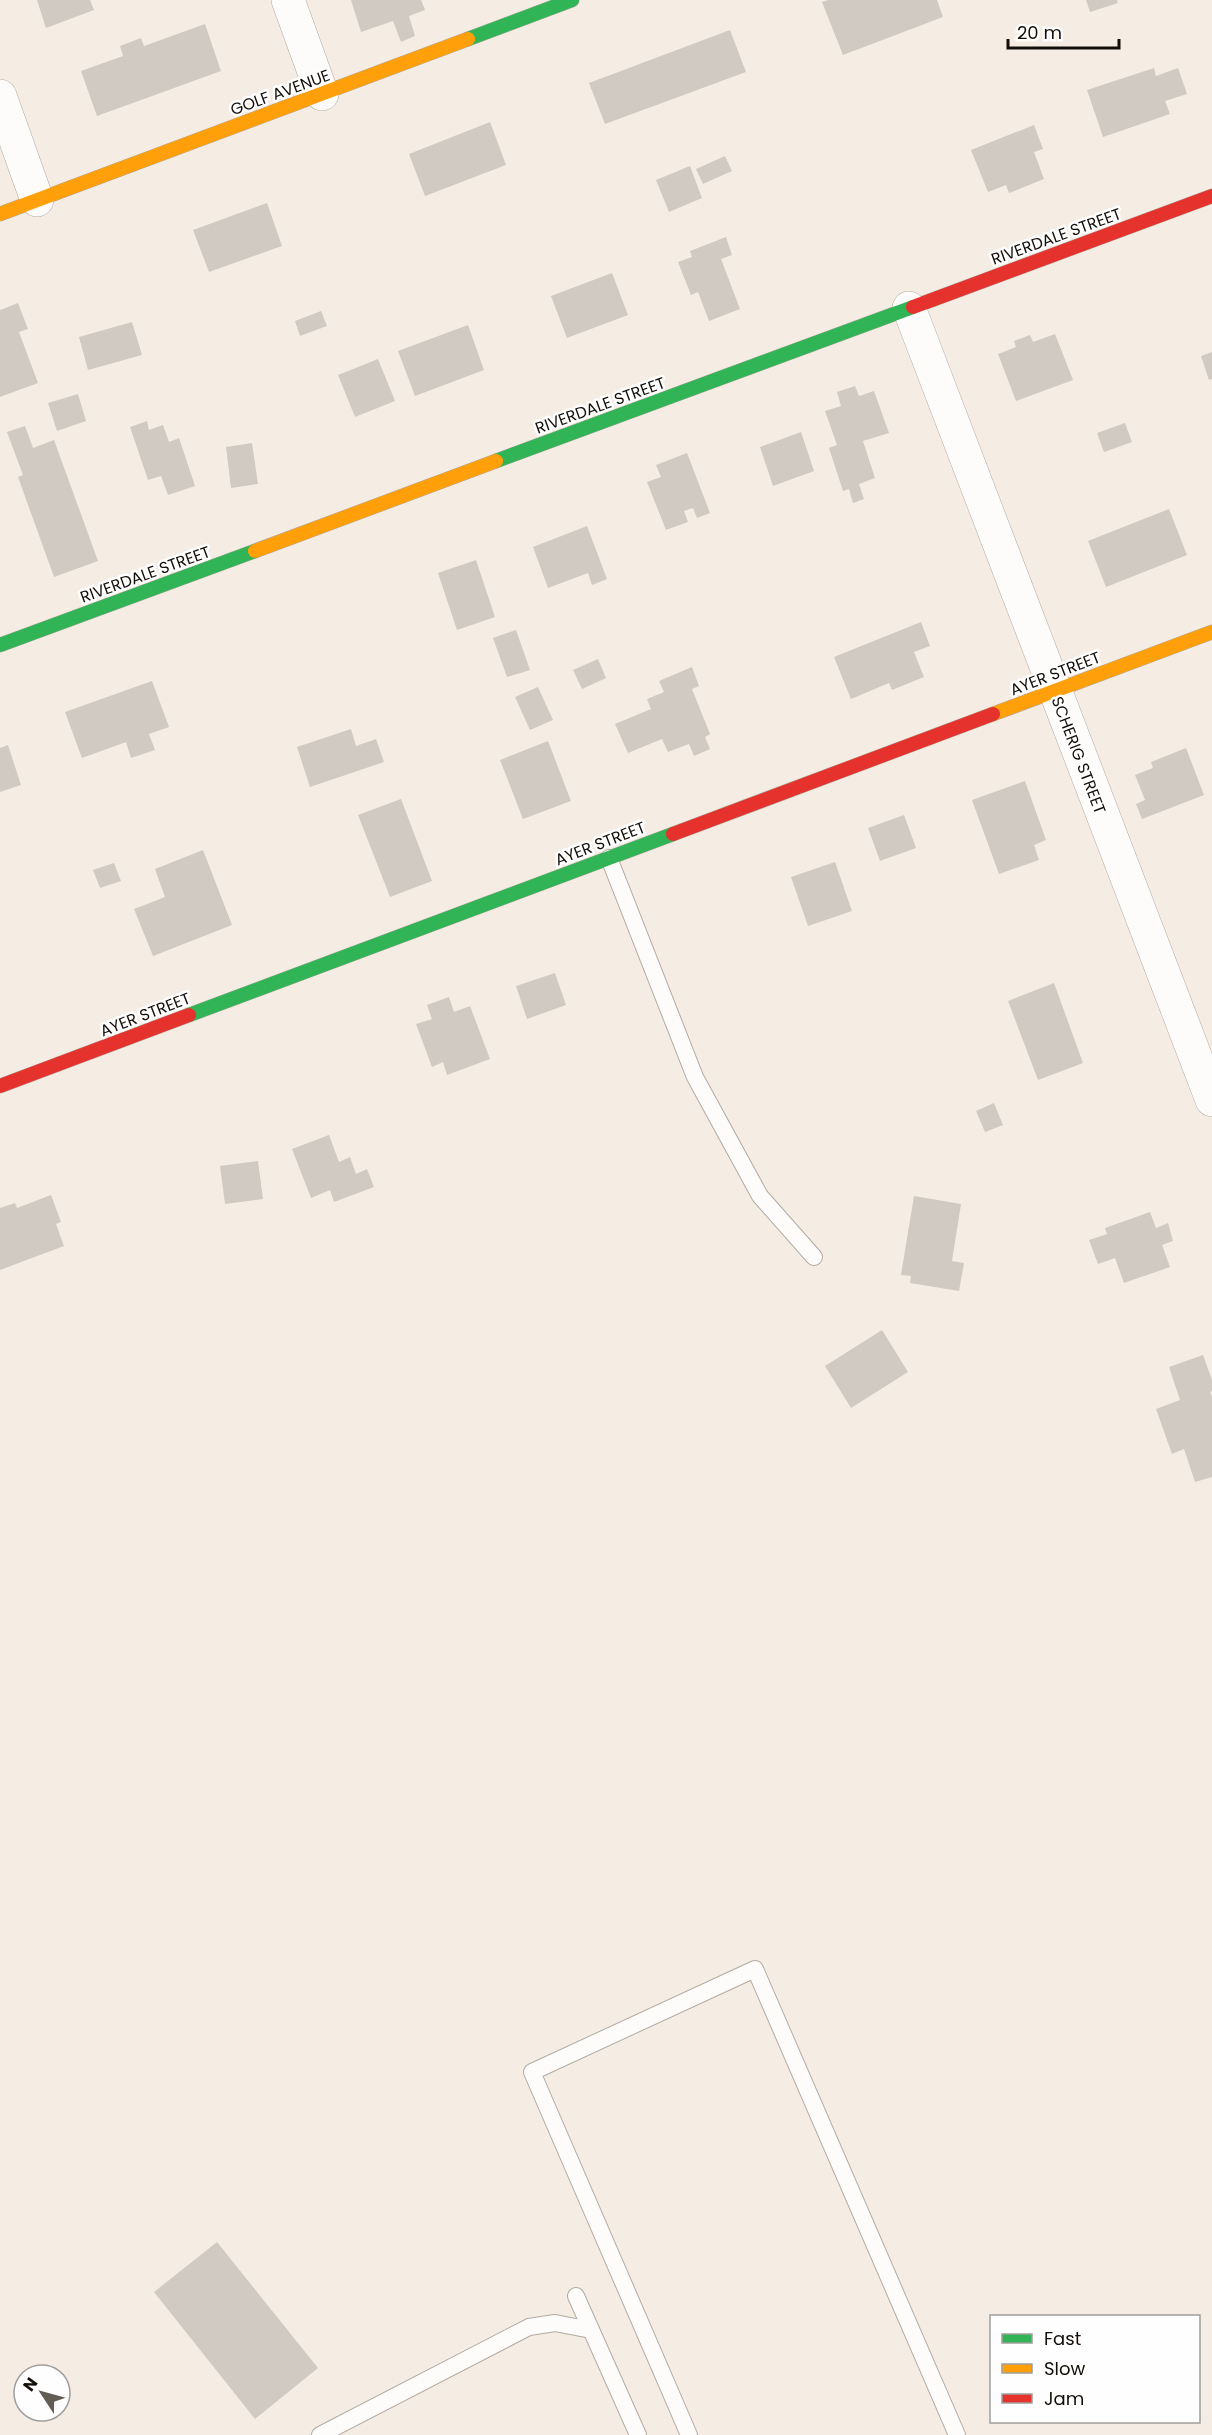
<svg xmlns="http://www.w3.org/2000/svg" width="1212" height="2435" viewBox="0 0 1212 2435" font-family="Poppins,sans-serif">
<rect width="100%" height="100%" fill="#f5ede3"/>
<!-- building -->
<g fill="#d1cac2">
<polygon points="37,0 90,0 94,10 46,28"/>
<polygon points="351,0 421,0 425,10 409,16 415,36 401,42 393,21 361,32"/>
<polygon points="828,0 937,0 943,17 843,55 822,2"/>
<polygon points="1086,0 1117,0 1118,3 1090,12"/>
<polygon points="205,24 221,71 97,116 81,71 123,56 120,46 141,38 144,46"/>
<polygon points="730,30 746,72 605,124 589,83"/>
<polygon points="1154,68 1156,76 1178,68 1187,94 1165,101 1170,114 1103,137 1087,90"/>
<polygon points="490,122 506,165 425,196 409,154"/>
<polygon points="1034,125 1043,149 1034,152 1044,179 1009,193 1006,185 988,192 971,150"/>
<polygon points="725,156 732,171 703,184 696,169"/>
<polygon points="690,166 702,198 669,212 656,180"/>
<polygon points="267,203 282,246 209,272 193,230"/>
<polygon points="726,237 732,255 721,259 740,309 709,321 698,292 691,295 678,262 692,257 690,251"/>
<polygon points="612,273 628,315 567,338 551,296"/>
<polygon points="18,303 28,329 19,332 38,383 0,397 0,310"/>
<polygon points="321,311 327,326 300,336 295,321"/>
<polygon points="132,322 142,355 88,370 79,337"/>
<polygon points="468,325 484,370 415,396 398,351"/>
<polygon points="1055,334 1073,380 1016,401 998,354 1016,347 1014,341 1030,335 1033,342"/>
<polygon points="1212,352 1212,379 1209,380 1201,356"/>
<polygon points="378,359 395,401 355,417 338,375"/>
<polygon points="855,386 859,396 874,391 889,433 863,441 875,478 859,484 864,499 853,503 849,489 843,491 829,448 837,445 825,411 841,406 837,392"/>
<polygon points="78,394 86,421 57,431 48,403"/>
<polygon points="147,421 149,430 163,425 169,442 179,438 195,486 168,495 161,476 148,480 130,427"/>
<polygon points="1125,423 1132,442 1104,452 1097,433"/>
<polygon points="25,426 33,448 54,440 98,561 54,577 18,477 23,475 7,432"/>
<polygon points="801,432 814,471 773,486 760,447"/>
<polygon points="252,443 258,484 231,488 226,447"/>
<polygon points="687,453 710,513 697,518 693,508 684,511 688,522 666,530 647,482 661,477 656,465"/>
<polygon points="1169,509 1187,555 1106,587 1088,541"/>
<polygon points="587,526 607,579 592,585 588,573 548,588 533,547"/>
<polygon points="476,560 495,617 457,630 438,573"/>
<polygon points="921,622 930,646 914,652 924,677 892,690 889,683 851,699 834,657"/>
<polygon points="516,630 530,670 507,677 493,638"/>
<polygon points="598,659 606,678 582,689 573,670"/>
<polygon points="692,667 699,686 692,689 710,734 705,737 710,749 694,756 689,744 668,752 662,739 628,753 615,724 651,709 647,699 664,692 659,681"/>
<polygon points="152,681 169,727 149,734 155,750 131,758 126,742 82,758 65,712"/>
<polygon points="538,687 553,720 530,730 515,697"/>
<polygon points="351,729 356,746 376,739 384,762 310,787 297,747"/>
<polygon points="548,741 571,801 523,819 500,760"/>
<polygon points="8,745 21,785 0,792 0,748"/>
<polygon points="1186,748 1204,795 1142,819 1136,804 1145,800 1135,775 1153,768 1151,762"/>
<polygon points="1025,781 1046,840 1034,845 1039,860 999,874 972,800"/>
<polygon points="401,799 432,881 390,897 358,815"/>
<polygon points="904,815 916,848 880,861 868,828"/>
<polygon points="203,850 232,925 153,956 134,909 165,897 155,869"/>
<polygon points="835,862 852,911 808,926 791,877"/>
<polygon points="114,863 121,881 100,888 93,870"/>
<polygon points="555,973 566,1005 527,1019 516,986"/>
<polygon points="1054,983 1083,1063 1038,1080 1008,1001"/>
<polygon points="449,997 454,1012 470,1006 490,1059 447,1075 443,1062 432,1067 416,1024 432,1019 427,1005"/>
<polygon points="994,1103 1003,1125 985,1132 976,1111"/>
<polygon points="329,1135 339,1162 350,1157 356,1174 367,1169 374,1187 334,1202 330,1190 311,1198 292,1149"/>
<polygon points="258,1161 263,1199 225,1204 220,1166"/>
<polygon points="51,1195 61,1222 56,1224 64,1246 0,1270 0,1208 15,1203 17,1208"/>
<polygon points="914,1196 961,1204 952,1261 964,1263 959,1291 910,1283 911,1276 901,1275"/>
<polygon points="1150,1212 1156,1228 1168,1223 1173,1241 1162,1245 1170,1267 1124,1283 1115,1258 1098,1264 1089,1240 1107,1234 1105,1228"/>
<polygon points="882,1330 908,1372 851,1408 825,1366"/>
<polygon points="1203,1355 1212,1380 1212,1391 1210,1392 1212,1397 1212,1477 1195,1482 1184,1449 1172,1454 1156,1409 1180,1400 1169,1367"/>
<polygon points="217,2242 318,2368 255,2419 154,2292"/>
</g>
<g fill="none" stroke-linecap="round" stroke-linejoin="round">
<defs>
<g id="lane">
<polyline points="609,858 695,1077 760,1196 814,1257"/>
<polyline points="576,2296 638,2435"/>
<polyline points="320,2435 529,2327 555,2323 591,2330"/>
<polyline points="689,2435 532,2072 755,1969 957,2435"/>
</g>
<g id="street">
<polyline points="288,0 322,94"/>
<polyline points="0,96 37,200"/>
<polyline points="909,308 1212,1100"/>
</g>
<g id="fast">
<polyline points="468,39 572,0"/>
<polyline points="496,461 913,307"/>
<polyline points="0,645 255,551"/>
<polyline points="189,1015 673,834"/>
</g>
<g id="slow">
<polyline points="0,214 468,39"/>
<polyline points="255,551 496,461"/>
<polyline points="993,714 1212,632"/>
</g>
<g id="jam">
<polyline points="913,307 1212,196"/>
<polyline points="673,834 993,714"/>
<polyline points="0,1086 189,1015"/>
</g>
</defs>
<!-- lane casing -->
<use href="#lane" stroke="#b1aba3" stroke-width="18"/>
<!-- street casing -->
<use href="#street" stroke="#b1aba3" stroke-width="34"/>
<!-- fast casing -->
<use href="#fast" stroke="#b1aba3" stroke-width="15"/>
<!-- slow casing -->
<use href="#slow" stroke="#b1aba3" stroke-width="15"/>
<!-- jam casing -->
<use href="#jam" stroke="#b1aba3" stroke-width="15"/>
<!-- lane -->
<use href="#lane" stroke="#fefcfb" stroke-width="16"/>
<!-- street -->
<use href="#street" stroke="#fefcfb" stroke-width="33"/>
<!-- fast -->
<use href="#fast" stroke="#30b455" stroke-width="14"/>
<!-- slow -->
<use href="#slow" stroke="#ff9f0a" stroke-width="14"/>
<!-- jam -->
<use href="#jam" stroke="#e5322d" stroke-width="14"/>
</g>
<g text-anchor="middle" stroke-width="5" stroke-linejoin="round" paint-order="stroke">
<!-- street labels -->
<g font-size="16" fill="#130e08" stroke="#fefefe">
<text transform="translate(280 92) rotate(-20)" y="6">GOLF AVENUE</text>
<text transform="translate(1056 236) rotate(-20)" y="6">RIVERDALE STREET</text>
<text transform="translate(600 405) rotate(-20)" y="6">RIVERDALE STREET</text>
<text transform="translate(145 574) rotate(-20)" y="6">RIVERDALE STREET</text>
<text transform="translate(1055 673) rotate(-21)" y="6">AYER STREET</text>
<text transform="translate(1079 755) rotate(69)" y="6">SCHERIG STREET</text>
<text transform="translate(600 843) rotate(-21)" y="6">AYER STREET</text>
<text transform="translate(145 1014) rotate(-21)" y="6">AYER STREET</text>
</g>
</g>
<!-- legend -->
<rect x="990" y="2315" width="210" height="108" fill="#fefefe" stroke="#a09e9c" stroke-width="1.5"/>
<rect x="1002" y="2334" width="30" height="9" fill="#30b455" stroke="#a09e9c" stroke-width="1.5"/>
<text x="1044" y="2345" font-size="18" fill="#130e08">Fast</text>
<rect x="1002" y="2364" width="30" height="9" fill="#ff9f0a" stroke="#a09e9c" stroke-width="1.5"/>
<text x="1044" y="2375" font-size="18" fill="#130e08">Slow</text>
<rect x="1002" y="2394" width="30" height="9" fill="#e5322d" stroke="#a09e9c" stroke-width="1.5"/>
<text x="1044" y="2405" font-size="18" fill="#130e08">Jam</text>
<!-- north arrow -->
<g transform="translate(42 2393) rotate(306)"><circle r="28" fill="#fefefe" stroke="#a09e9c" stroke-width="1.5"/>
<path d="M0-4.5L10 22L0 15L-10 22Z" fill="#625c55"/>
<text y="-9" font-size="16" font-weight="bold" text-anchor="middle" fill="#130e08">N</text>
</g>
<!-- scale -->
<path d="M1008 39v9h111v-9" fill="none" stroke="#130e08" stroke-width="3"/>
<text x="1017" y="39" font-size="18" fill="#130e08" stroke="#fefefe" stroke-width="4.5" paint-order="stroke">20 m</text>
</svg>
